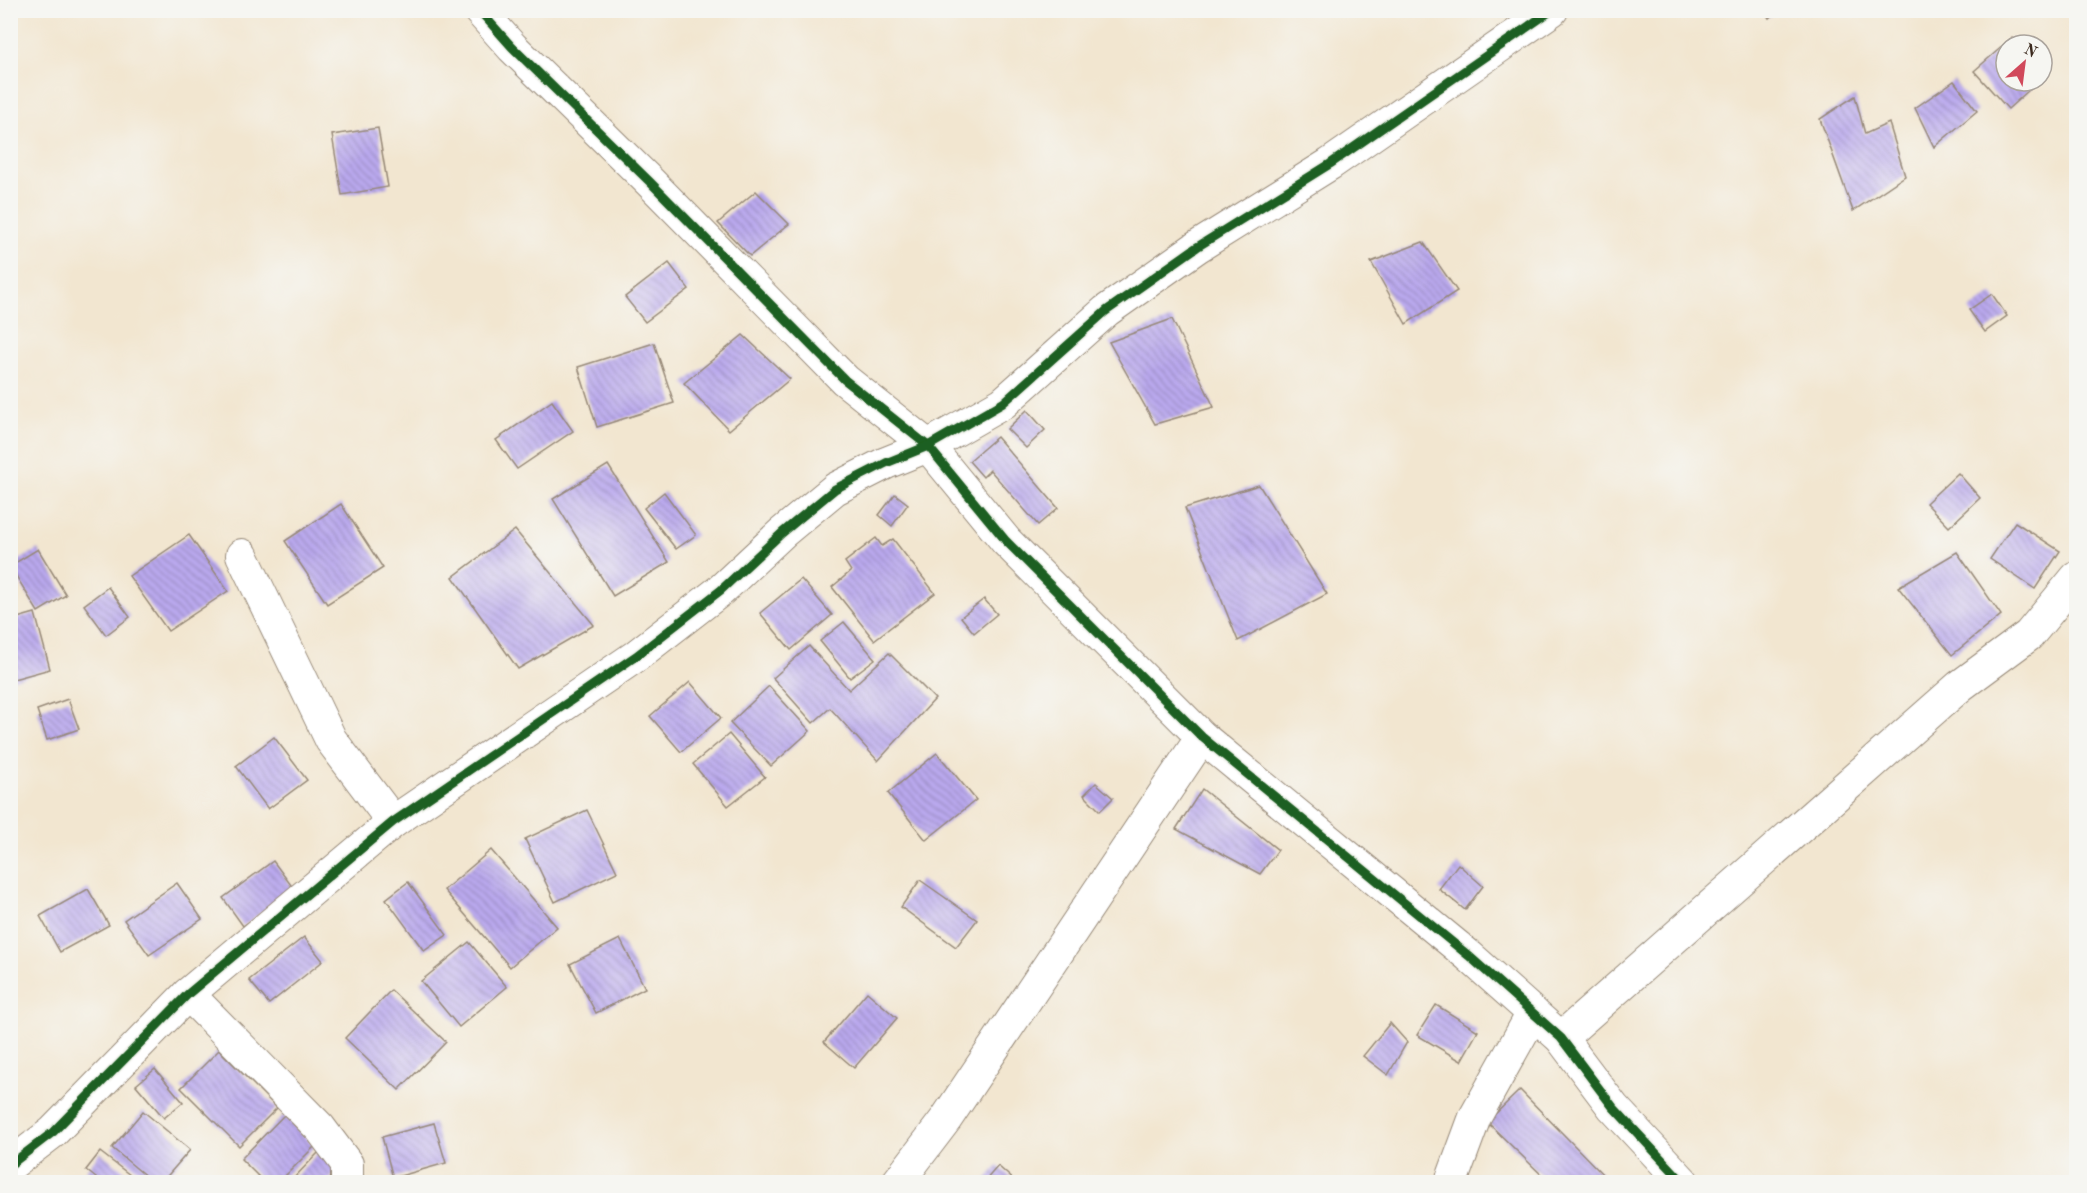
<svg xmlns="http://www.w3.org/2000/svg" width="2087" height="1193" viewBox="0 0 2087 1193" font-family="'Old Standard TT',serif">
<defs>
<pattern id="building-back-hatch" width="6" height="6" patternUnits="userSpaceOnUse" patternTransform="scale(1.5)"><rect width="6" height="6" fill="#baa9ee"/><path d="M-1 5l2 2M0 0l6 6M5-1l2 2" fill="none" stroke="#988ac0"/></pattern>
</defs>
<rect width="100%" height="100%" fill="#f6f6f2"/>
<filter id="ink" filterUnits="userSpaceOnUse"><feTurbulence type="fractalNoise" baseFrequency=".0167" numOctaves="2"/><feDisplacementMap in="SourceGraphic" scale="12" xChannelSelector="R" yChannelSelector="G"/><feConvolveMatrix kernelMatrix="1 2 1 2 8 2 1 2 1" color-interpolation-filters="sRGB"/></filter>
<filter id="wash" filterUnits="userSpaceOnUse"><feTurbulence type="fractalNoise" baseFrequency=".008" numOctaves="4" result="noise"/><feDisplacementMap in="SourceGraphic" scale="24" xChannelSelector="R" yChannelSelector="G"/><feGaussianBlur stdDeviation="1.35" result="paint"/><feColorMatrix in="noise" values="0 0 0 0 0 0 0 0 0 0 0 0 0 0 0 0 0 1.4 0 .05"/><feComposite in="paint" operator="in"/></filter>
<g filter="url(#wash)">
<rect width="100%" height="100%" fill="#f2e6d0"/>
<g id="blocks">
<!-- building -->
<g fill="url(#building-back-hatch)">
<polygon points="1764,10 1778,10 1769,18"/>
<polygon points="2012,38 2018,45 2006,45 2006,81 2039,81 2008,109 1974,71"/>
<polygon points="1954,81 1977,111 1934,147 1915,108"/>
<polygon points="1855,96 1865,134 1889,123 1905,176 1853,211 1820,119"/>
<polygon points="378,128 388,187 342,195 332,135"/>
<polygon points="756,191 789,224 750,256 718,223"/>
<polygon points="1423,242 1457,291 1406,324 1371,262"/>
<polygon points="669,263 689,289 645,322 625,297"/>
<polygon points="1992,294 2007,316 1985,332 1969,310"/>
<polygon points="1172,319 1214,407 1155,424 1109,342"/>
<polygon points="743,335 790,379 729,430 684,383"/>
<polygon points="654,343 674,403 597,427 578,367"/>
<polygon points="552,401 573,431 517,469 496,440"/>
<polygon points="1027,410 1045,430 1026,448 1007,429"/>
<polygon points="997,437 1058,508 1038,525 990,470 983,477 969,461"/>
<polygon points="608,465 669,562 613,596 553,499"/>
<polygon points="1958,473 1980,498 1949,527 1926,503"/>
<polygon points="1259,485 1327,594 1238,641 1185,508"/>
<polygon points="664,492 696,535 676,549 644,508"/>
<polygon points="895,494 908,504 892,526 879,515"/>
<polygon points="341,504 383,568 327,604 285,541"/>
<polygon points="2015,522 2060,551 2035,589 1990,559"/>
<polygon points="515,530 594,625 518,669 453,577"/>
<polygon points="189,535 228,591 168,631 129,576"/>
<polygon points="876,538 882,546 893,539 935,593 874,640 832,587 851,571 845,562"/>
<polygon points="38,549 66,595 38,612 10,566"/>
<polygon points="1957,552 2001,615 1952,655 1898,587"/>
<polygon points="801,579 832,615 791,650 760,613"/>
<polygon points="108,587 130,617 106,635 84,605"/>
<polygon points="984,599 997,614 974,633 961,617"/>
<polygon points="35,613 50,669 10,680 10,620"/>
<polygon points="844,622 875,659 850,678 820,641"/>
<polygon points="809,646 849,690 889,653 935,699 878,761 830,708 813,723 773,678"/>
<polygon points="690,682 721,718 681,752 650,716"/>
<polygon points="769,686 810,731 771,766 730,723"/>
<polygon points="68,699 79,729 47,740 37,710"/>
<polygon points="729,734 765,777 728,806 693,764"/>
<polygon points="274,737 307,780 268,809 236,766"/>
<polygon points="937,753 976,800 926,840 888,793"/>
<polygon points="1096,783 1113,798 1100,811 1084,795"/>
<polygon points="1202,789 1278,850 1260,874 1176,829"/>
<polygon points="587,810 617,872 555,902 525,839"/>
<polygon points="491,850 557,927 510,967 444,890"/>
<polygon points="273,861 294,889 243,926 223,898"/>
<polygon points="1458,864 1483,886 1465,910 1439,889"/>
<polygon points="920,880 977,920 956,947 901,907"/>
<polygon points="408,882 447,935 424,951 386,899"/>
<polygon points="177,883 202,919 149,955 124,920"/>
<polygon points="88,889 109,925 60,952 40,916"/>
<polygon points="304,937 323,961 269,1004 249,980"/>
<polygon points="620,939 645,988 596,1013 570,964"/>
<polygon points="469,942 507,987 459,1027 421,981"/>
<polygon points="391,990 446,1042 399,1090 345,1038"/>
<polygon points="867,992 897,1018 854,1068 824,1042"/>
<polygon points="1436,1005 1478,1031 1461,1061 1417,1035"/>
<polygon points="1390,1023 1407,1042 1388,1075 1363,1056"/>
<polygon points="219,1050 277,1108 239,1146 181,1088"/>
<polygon points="155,1069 183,1102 164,1118 136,1085"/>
<polygon points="1520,1090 1610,1182 1549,1182 1487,1122"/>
<polygon points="143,1111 190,1150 162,1182 153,1182 112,1148"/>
<polygon points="284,1115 315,1146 279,1182 264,1182 241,1159"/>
<polygon points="434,1123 446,1163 393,1178 382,1137"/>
<polygon points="100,1152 139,1182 101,1182 86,1170"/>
<polygon points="319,1152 339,1170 327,1182 290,1182"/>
<polygon points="998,1166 1016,1182 984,1182"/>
</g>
</g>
</g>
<g filter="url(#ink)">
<use href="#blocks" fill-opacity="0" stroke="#968877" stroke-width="1.5"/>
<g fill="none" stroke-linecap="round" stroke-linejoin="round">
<defs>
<g id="minor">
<polyline points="479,10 512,47 650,182 845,380 928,446 1006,541 1202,737 1469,956 1561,1038 1613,1107 1683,1182"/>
<polyline points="242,555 331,740 393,822"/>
<polyline points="188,994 320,1128 347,1164 347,1182"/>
<polyline points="1561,1038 1960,686 2029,635 2076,578"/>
<polyline points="10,1165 53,1132 188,994 393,822 636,656 721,590 782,533 835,489 886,463 928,446 1003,403 1106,311 1197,247 1330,164 1552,10"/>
<polyline points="898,1182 946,1119 1202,737"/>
<polyline points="1451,1182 1475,1117 1533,1013"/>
</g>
</defs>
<!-- minor casing -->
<use href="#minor" stroke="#968877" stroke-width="34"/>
<!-- minor -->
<use href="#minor" stroke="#fff" stroke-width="32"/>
<defs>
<g id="cycleway">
<polyline points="479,10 512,47 650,182 845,380 928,446 1006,541 1202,737 1469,956 1561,1038 1613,1107 1683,1182"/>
<polyline points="10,1165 53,1132 188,994 393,822 636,656 721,590 782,533 835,489 886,463 928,446 1003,403 1106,311 1197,247 1330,164 1552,10"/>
</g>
</defs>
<!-- cycleway casing -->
<use href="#cycleway" stroke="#f6f6f2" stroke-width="13"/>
<!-- cycleway -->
<use href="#cycleway" stroke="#1b5e20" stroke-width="9"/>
</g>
</g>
<!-- margin -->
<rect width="2087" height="1193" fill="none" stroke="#f6f6f2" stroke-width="36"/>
<!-- north arrow -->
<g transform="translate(2024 63) rotate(28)"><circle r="28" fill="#f6f6f2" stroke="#aba49d" stroke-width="1.5"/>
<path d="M0-4.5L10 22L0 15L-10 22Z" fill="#d1495b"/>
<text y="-9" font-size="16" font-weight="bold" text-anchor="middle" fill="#3b2a1e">N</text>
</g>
</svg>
